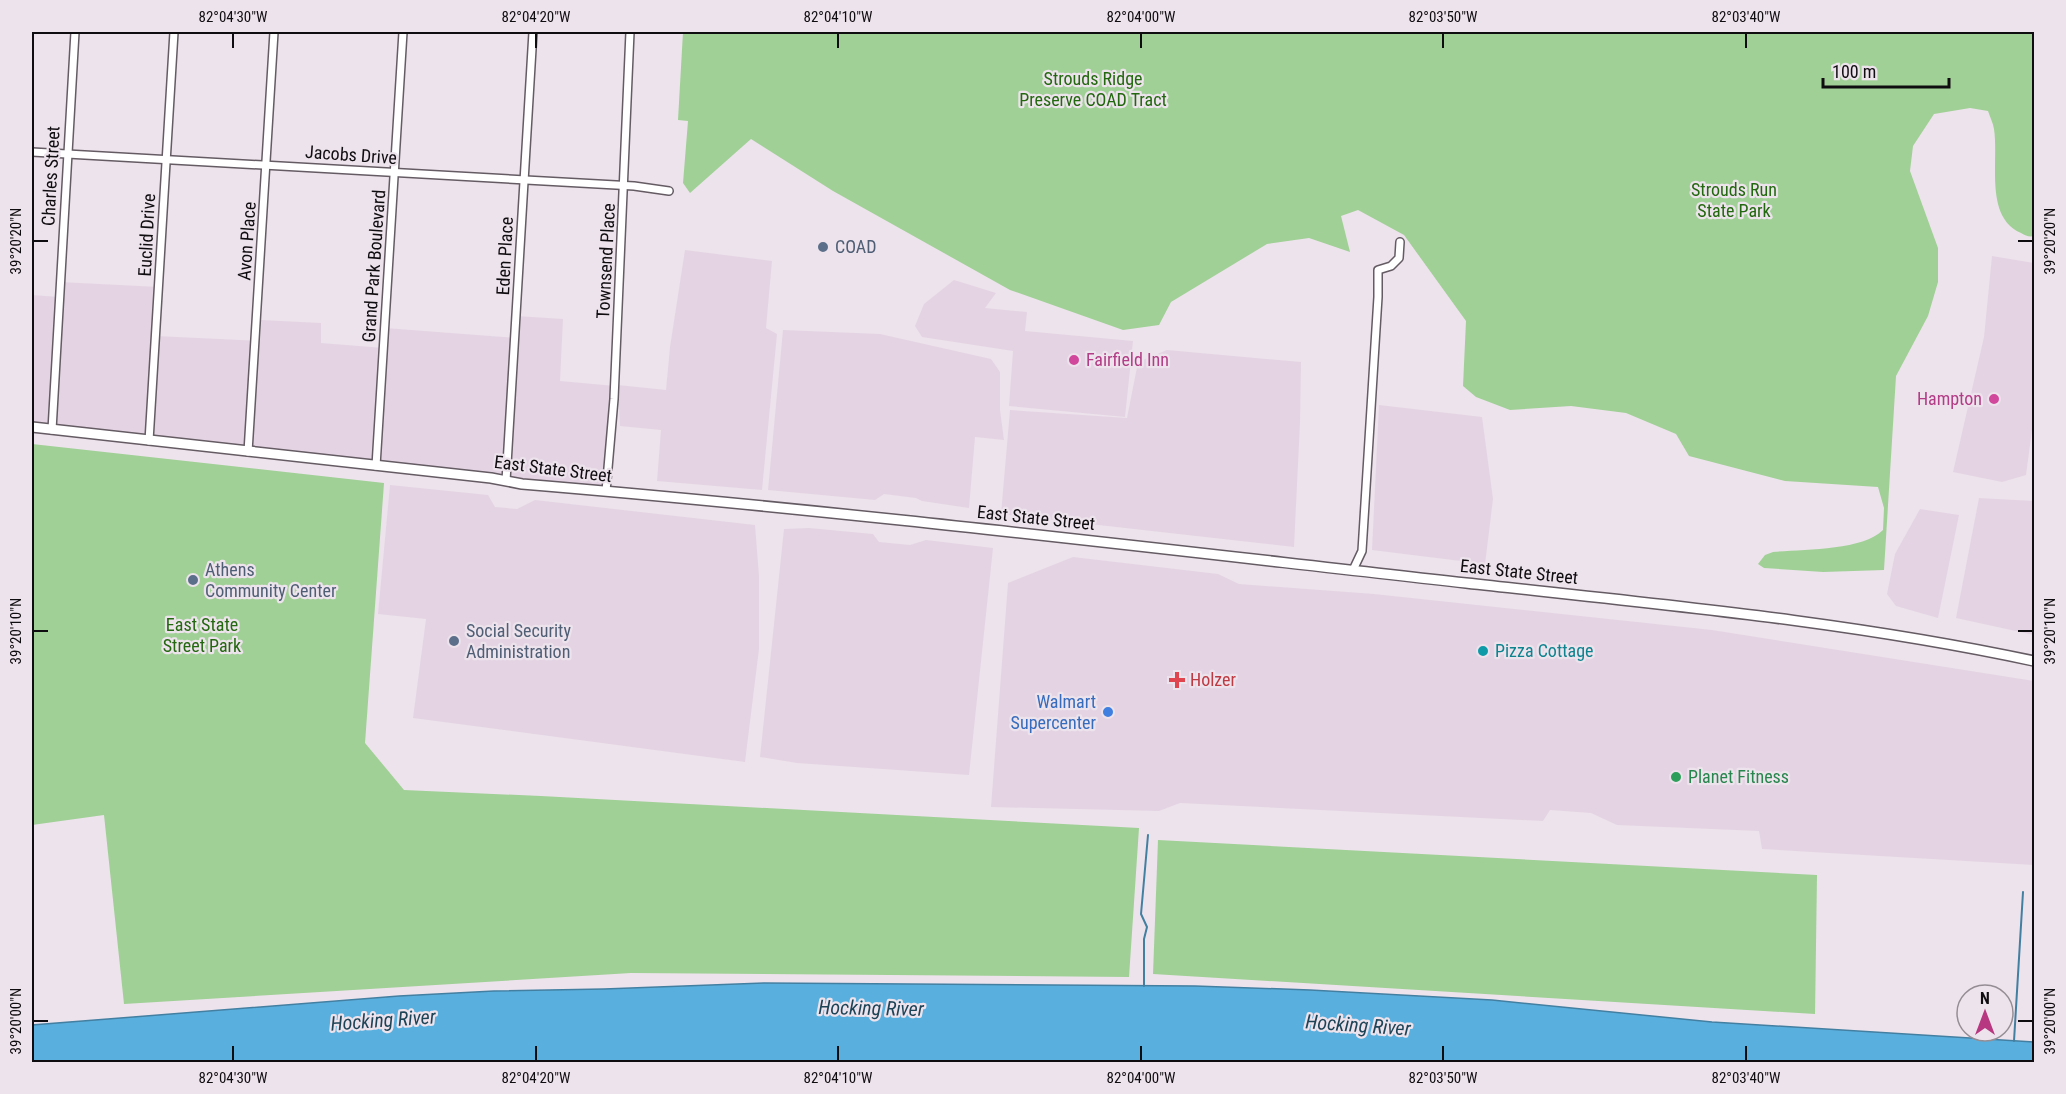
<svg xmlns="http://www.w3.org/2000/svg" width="2066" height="1094" viewBox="0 0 2066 1094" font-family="'Roboto Condensed',sans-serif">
<rect width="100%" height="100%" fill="#ede3ec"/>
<!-- built -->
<g fill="#e4d4e3">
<polygon points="685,250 772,261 766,328 777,334 762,490 657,481 661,430 620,426 618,385 666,390 670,347"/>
<polygon points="1992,256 2034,263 2034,415 2026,475 2002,482 1953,472 1984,337"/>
<polygon points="954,280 996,293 985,308 1027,312 1025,331 1133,341 1125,417 1009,406 1013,351 922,337 915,326 924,304"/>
<polygon points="60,282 159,287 156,336 260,341 261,320 321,323 321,343 384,348 385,328 515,338 516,316 563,319 560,381 615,386 606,491 32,427 32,295 59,297"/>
<polygon points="783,330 880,334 991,359 1000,372 1000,410 1004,440 975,437 969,508 922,501 916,498 884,494 875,500 768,490"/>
<polygon points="1167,350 1301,362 1300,423 1294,547 1001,514 1010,410 1127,418 1138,362"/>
<polygon points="1379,405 1482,417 1493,499 1485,564 1372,550"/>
<polygon points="390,485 488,495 495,507 517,509 535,500 755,525 759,576 759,649 745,762 413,718 426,619 378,614"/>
<polygon points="1979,498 2034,501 2034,635 1956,618"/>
<polygon points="1920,509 1959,515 1938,618 1896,606 1887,594 1895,554"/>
<polygon points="809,528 873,534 879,542 910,545 926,540 993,548 969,775 797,763 760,757 784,529"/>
<polygon points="1073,557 1218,574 1239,584 1374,594 1712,630 2034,681 2034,865 1762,849 1759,831 1617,825 1591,813 1550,810 1543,821 1180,803 1159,811 991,807 1008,583"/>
</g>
<!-- green -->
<g fill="#a0d096">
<path d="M683,32H2034V236C2029,237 2026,236 2021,233C1984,217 1999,162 1994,129C1993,123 1990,117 1988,111L1970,108L1934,114L1913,146L1910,171L1938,248V282L1928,316L1896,376L1884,570L1823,572L1764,568L1758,564L1765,555L1773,552C1803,549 1862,551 1883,530L1884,508L1878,487L1785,481L1689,456L1676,434L1626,413L1571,406L1510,410L1476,397L1463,386L1466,321L1404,235L1358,210L1341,216L1350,252L1309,238L1267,244L1171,302L1159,325L1123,330L1010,290L833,191L751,139L690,193L683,183L688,121L678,120Z"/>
<polygon points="32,444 384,483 365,743 404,790 541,796 1139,828 1129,977 631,973 124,1004 104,815 32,825"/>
<polygon points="1158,840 1817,875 1815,1014 1153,974"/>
</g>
<!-- water -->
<polygon fill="#59b0df" stroke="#437fa1" stroke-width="1.5" points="764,983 1195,986 1310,990 1492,1000 1712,1022 2034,1042 2034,1062 32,1062 32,1025 399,996 494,991 604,989"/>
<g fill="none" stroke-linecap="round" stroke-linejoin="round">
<!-- stream -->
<g stroke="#437fa1" stroke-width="2">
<polyline points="1144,986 1144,939 1147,927 1141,914 1148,835"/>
<polyline points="2014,1041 2023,892"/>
</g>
<defs>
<g id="minor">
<polyline points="32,152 634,186 669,191"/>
<polyline points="52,430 75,32"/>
<polyline points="149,441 174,32"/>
<polyline points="248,452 274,32"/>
<polyline points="376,466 403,32"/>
<polyline points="506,481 533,32"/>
<polyline points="606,491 614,399 630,32"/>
<polyline points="1353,570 1362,551 1378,297 1378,270 1391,266 1399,258 1400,242"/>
</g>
<path id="secondary" d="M32,427L491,478L522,484C837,510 1152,548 1466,583C1656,604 1847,621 2034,661"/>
</defs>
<!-- minor casing -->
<use href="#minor" stroke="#645b63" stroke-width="10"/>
<!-- secondary casing -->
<use href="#secondary" stroke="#645b63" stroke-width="12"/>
<!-- minor -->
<use href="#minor" stroke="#fff" stroke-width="7"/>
<!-- secondary -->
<use href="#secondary" stroke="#fff" stroke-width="9"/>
</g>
<!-- ticks -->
<path fill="none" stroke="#100d10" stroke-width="2" d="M233,33V48M536,33V48M838,33V48M1141,33V48M1443,33V48M1746,33V48M33,241H48M2018,241H2033M33,631H48M2018,631H2033M33,1021H48M2018,1021H2033M233,1046V1061M536,1046V1061M838,1046V1061M1141,1046V1061M1443,1046V1061M1746,1046V1061"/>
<!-- markers -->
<g fill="#5c6f8a" stroke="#ede3ec" stroke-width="2">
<circle cx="823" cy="247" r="6"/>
<circle cx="193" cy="580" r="6"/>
<circle cx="454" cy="641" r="6"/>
</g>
<g fill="#d1479c" stroke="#ede3ec" stroke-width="2">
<circle cx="1074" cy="360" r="6"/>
<circle cx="1994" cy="399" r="6"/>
</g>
<circle fill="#0f9aa8" stroke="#ede3ec" stroke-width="2" cx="1483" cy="651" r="6"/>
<path fill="#e0444e" stroke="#ede3ec" stroke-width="2" d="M1174 671h6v6h6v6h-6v6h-6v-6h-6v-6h6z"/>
<circle fill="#3f7fe0" stroke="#ede3ec" stroke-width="2" cx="1108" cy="712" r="6"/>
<circle fill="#2e9e5b" stroke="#ede3ec" stroke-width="2" cx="1676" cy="777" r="6"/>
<g text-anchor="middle" stroke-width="4.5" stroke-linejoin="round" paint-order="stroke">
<!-- park labels -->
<g font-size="18" fill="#22680e" stroke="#ede3ec">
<text x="1093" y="85">Strouds Ridge<tspan x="1093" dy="21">Preserve COAD Tract</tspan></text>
<text x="1734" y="196">Strouds Run<tspan x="1734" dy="21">State Park</tspan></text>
<text x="202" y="631">East State<tspan x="202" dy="21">Street Park</tspan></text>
</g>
<!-- street labels -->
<g font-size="18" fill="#100d10" stroke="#ede3ec">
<text transform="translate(351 155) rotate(4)" y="6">Jacobs Drive</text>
<text transform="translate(51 176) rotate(-87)" y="6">Charles Street</text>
<text transform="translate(147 235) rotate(-87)" y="6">Euclid Drive</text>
<text transform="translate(247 241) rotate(-86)" y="6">Avon Place</text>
<text transform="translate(505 256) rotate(-87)" y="6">Eden Place</text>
<text transform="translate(606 261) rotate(-87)" y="6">Townsend Place</text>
<text transform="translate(374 266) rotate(-86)" y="6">Grand Park Boulevard</text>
<text transform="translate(553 469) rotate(7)" y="6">East State Street</text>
<text transform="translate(1036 518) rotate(6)" y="6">East State Street</text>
<text transform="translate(1519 572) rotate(6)" y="6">East State Street</text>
</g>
<!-- service labels -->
<g font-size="18" fill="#4e5e75" stroke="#ede3ec" text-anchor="start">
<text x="835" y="253">COAD</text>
<text x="205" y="576">Athens<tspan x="205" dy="21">Community Center</tspan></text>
<text x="466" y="637">Social Security<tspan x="466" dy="21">Administration</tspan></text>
</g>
<!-- hotel labels -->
<g font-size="18" fill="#b23c85" stroke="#ede3ec" text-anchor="start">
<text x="1086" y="366">Fairfield Inn</text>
<text x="1982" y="405" text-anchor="end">Hampton</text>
</g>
<!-- culture labels -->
<g font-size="18" fill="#0d838f" stroke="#ede3ec" text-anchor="start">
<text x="1495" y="657">Pizza Cottage</text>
</g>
<!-- health labels -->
<g font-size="18" fill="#be3a42" stroke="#ede3ec" text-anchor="start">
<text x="1190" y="686">Holzer</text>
</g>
<!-- shop labels -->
<g font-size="18" fill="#366cbe" stroke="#ede3ec" text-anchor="end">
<text x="1096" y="708">Walmart<tspan x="1096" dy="21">Supercenter</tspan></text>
</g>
<!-- leisure labels -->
<g font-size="18" fill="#27864d" stroke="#ede3ec" text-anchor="start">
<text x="1688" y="783">Planet Fitness</text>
</g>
<!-- water labels -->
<g font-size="20" font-style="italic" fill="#1d4357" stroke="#ede3ec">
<text transform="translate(871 1008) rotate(1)" y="7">Hocking River</text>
<text transform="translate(383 1020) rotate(-4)" y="7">Hocking River</text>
<text transform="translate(1358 1025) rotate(4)" y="7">Hocking River</text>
</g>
</g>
<!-- border -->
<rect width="2066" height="1094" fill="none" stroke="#ede3ec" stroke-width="66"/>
<!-- north arrow -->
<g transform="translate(1985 1013)"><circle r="28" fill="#ede3ec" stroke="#958d94" stroke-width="1.5"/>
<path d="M0-4.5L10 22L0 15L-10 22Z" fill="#b73781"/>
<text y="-9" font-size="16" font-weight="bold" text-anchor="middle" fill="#100d10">N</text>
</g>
<!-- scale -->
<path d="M1823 78v9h126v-9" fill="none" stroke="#100d10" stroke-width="3"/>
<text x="1832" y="78" font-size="18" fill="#100d10" stroke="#ede3ec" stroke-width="4.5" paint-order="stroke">100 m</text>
<rect x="33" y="33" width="2000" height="1028" fill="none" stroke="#100d10" stroke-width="2"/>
<g font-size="15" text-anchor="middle" fill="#100d10">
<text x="233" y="22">82°04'30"W</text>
<text x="536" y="22">82°04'20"W</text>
<text x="838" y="22">82°04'10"W</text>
<text x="1141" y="22">82°04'00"W</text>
<text x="1443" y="22">82°03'50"W</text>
<text x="1746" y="22">82°03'40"W</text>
<text transform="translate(16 241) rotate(-90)" y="5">39°20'20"N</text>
<text transform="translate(2050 241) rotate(-90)" y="5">39°20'20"N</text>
<text transform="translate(16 631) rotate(-90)" y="5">39°20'10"N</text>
<text transform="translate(2050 631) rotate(-90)" y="5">39°20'10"N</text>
<text transform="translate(16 1021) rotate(-90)" y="5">39°20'00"N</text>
<text transform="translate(2050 1021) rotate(-90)" y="5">39°20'00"N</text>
<text x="233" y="1083">82°04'30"W</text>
<text x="536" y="1083">82°04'20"W</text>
<text x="838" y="1083">82°04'10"W</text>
<text x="1141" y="1083">82°04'00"W</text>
<text x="1443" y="1083">82°03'50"W</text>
<text x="1746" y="1083">82°03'40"W</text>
</g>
</svg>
